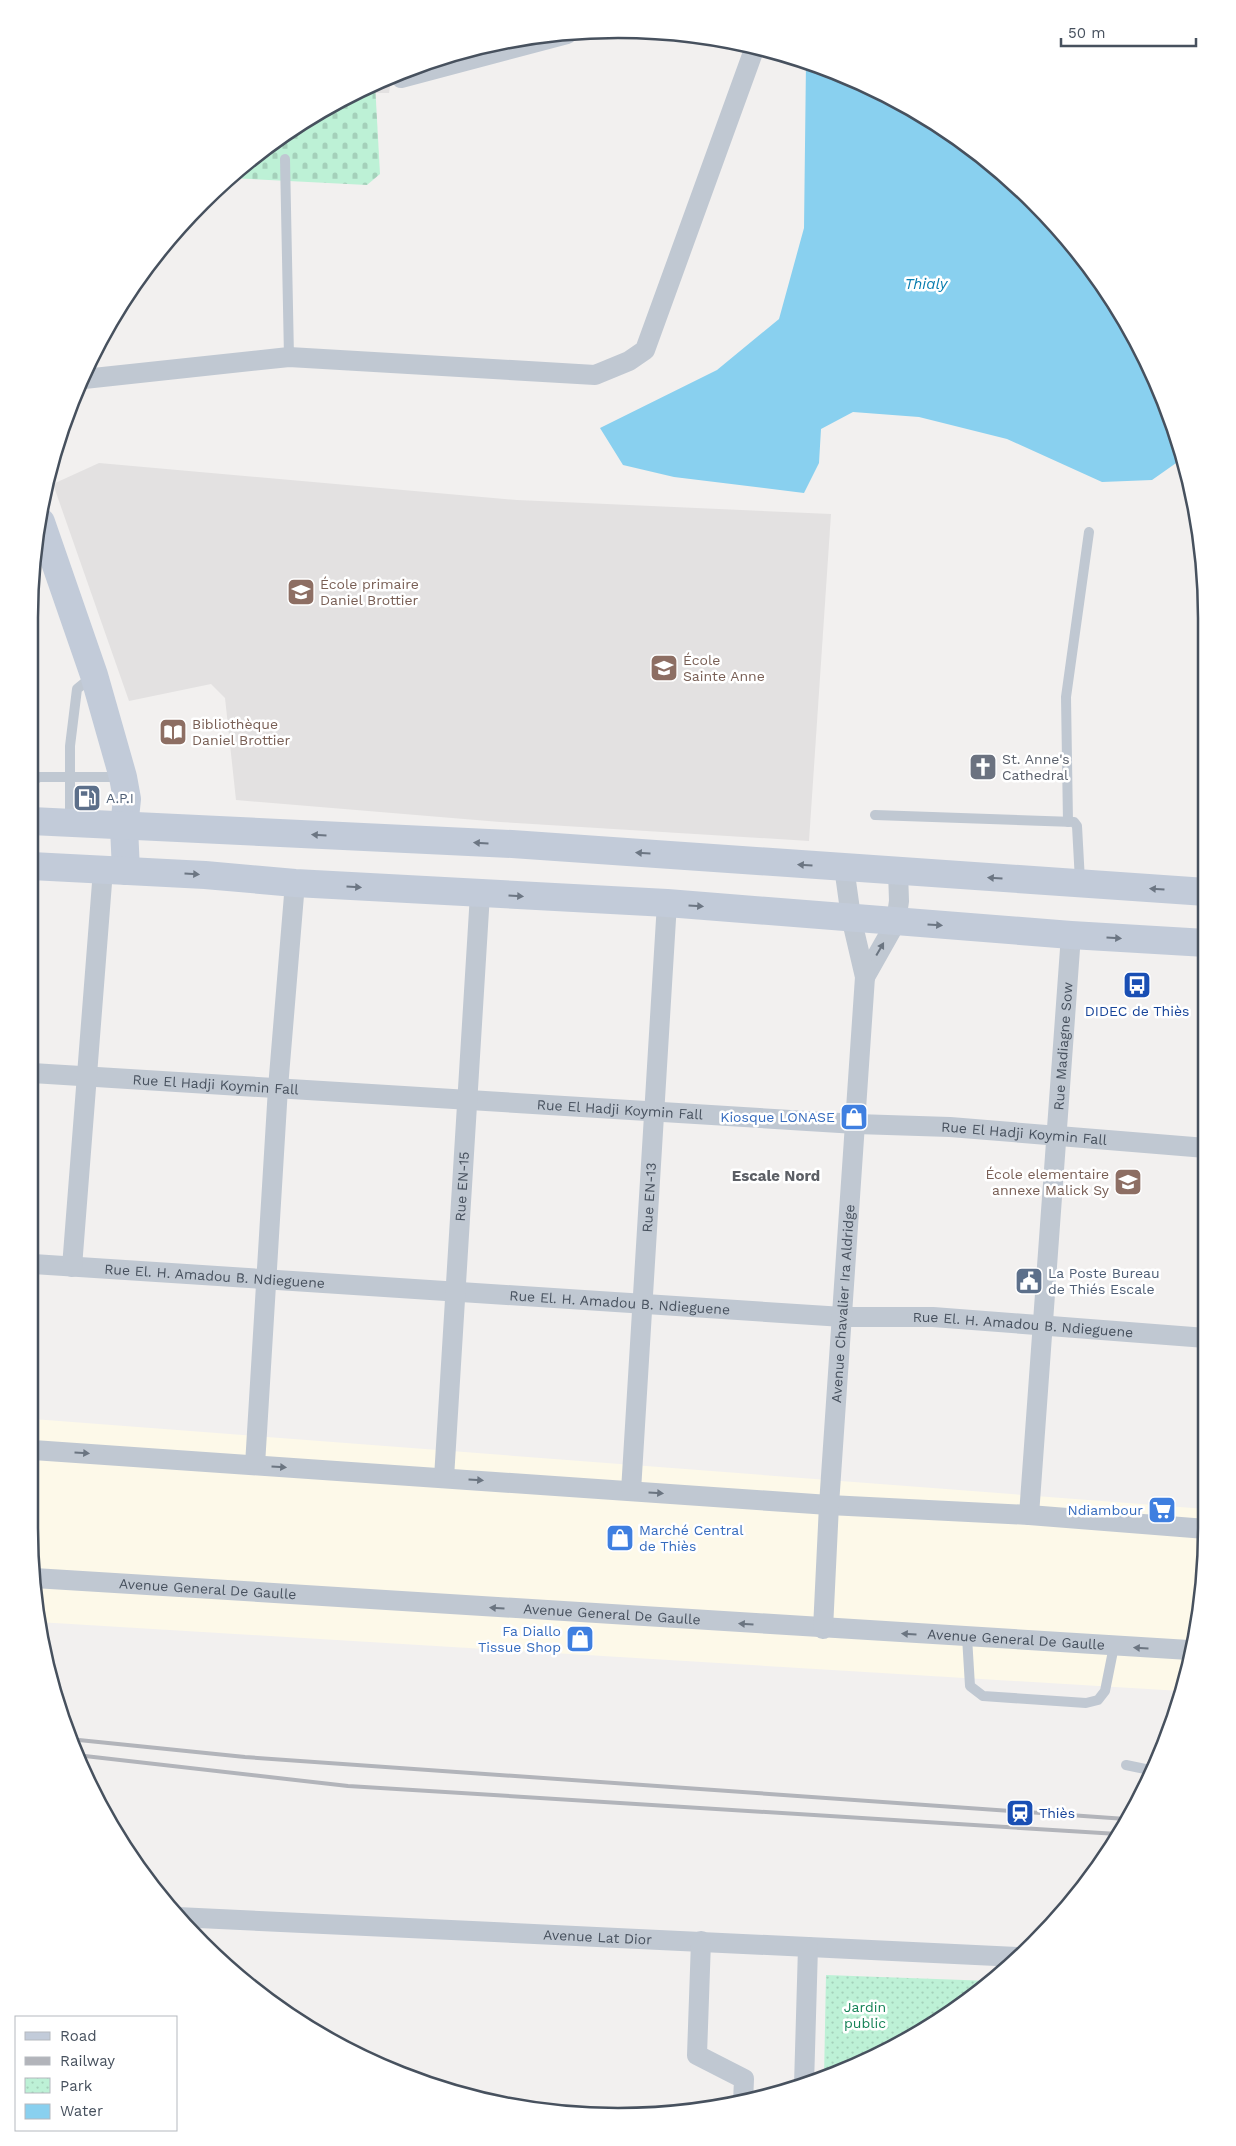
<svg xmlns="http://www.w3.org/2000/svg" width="1236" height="2146" viewBox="0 0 1236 2146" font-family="'Work Sans',sans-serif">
<defs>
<pattern id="cemetery-stones" width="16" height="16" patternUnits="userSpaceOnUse" patternTransform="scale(1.25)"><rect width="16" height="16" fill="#bdf1d6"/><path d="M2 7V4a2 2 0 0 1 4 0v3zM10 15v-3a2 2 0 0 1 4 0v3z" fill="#a4d0ba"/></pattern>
<pattern id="park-dots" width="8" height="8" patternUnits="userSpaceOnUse" patternTransform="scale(1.25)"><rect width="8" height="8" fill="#bdf1d6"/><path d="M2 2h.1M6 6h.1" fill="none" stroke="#a4d0ba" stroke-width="1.8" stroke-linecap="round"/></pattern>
</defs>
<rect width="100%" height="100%" fill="#f2f0ef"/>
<!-- commercial -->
<polygon fill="#fdf9e9" points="33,1419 1206,1509 1206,1567 1181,1691 38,1622 34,1605"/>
<!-- education -->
<g fill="#e3e1e1">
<polygon points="392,74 389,93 375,93 375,83"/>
<polygon points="99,463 517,500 831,514 809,841 500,822 236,800 225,698 211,684 129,701 53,484"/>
</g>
<!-- cemetery -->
<polygon fill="url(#cemetery-stones)" points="375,83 380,174 367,185 230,178 290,128"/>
<!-- park -->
<polygon fill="url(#park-dots)" points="826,1975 991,1981 991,1982 977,1995 843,2072 824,2078"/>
<!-- water -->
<polygon fill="#89d0ef" points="806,62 843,73 945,128 1035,202 1128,323 1176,429 1183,462 1179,461 1152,480 1102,482 1007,439 919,417 853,412 821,429 819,463 804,493 674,477 623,465 600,428 717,370 779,319 804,228"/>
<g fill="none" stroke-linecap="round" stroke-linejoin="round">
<!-- service -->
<g stroke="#c0c8d2" stroke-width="10">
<polyline points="285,159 289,357"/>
<polyline points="31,782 39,777 121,777"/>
<polyline points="875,815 1074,822 1077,826 1080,881"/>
<polyline points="1068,822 1066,697 1089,532"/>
<polyline points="70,823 70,746 77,689 93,676"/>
<polyline points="967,1637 970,1686 983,1696 1086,1703 1098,1700 1105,1691 1114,1646"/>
<polyline points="1126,1765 1150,1770"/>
</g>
<!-- minor -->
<g stroke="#c0c8d2" stroke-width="20">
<polyline points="401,78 567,34"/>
<polyline points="84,379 289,357 595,375 629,361 645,350 755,47"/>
<polyline points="865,977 896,922 899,901 898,871"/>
<path id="s1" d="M32,1073L856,1124L950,1127L1206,1148"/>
<path id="s2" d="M33,1264L843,1317H933L1206,1338"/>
<polyline points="72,1267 103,870"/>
<polyline points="33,1450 829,1505 1029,1515 1206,1529"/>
<polyline points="255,1465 278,1088 295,883"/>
<path id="s3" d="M444,1478L480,894"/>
<path id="s4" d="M631,1491L667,903"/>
<path id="s5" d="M1029,1515L1071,935"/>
<path id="s6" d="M34,1578L1189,1650"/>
<path id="s7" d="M823,1629L829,1505L865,977L851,917L844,867"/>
<path id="s8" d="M177,1917L1017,1957"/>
<polyline points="701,1941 697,2055 744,2079 743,2103"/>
<polyline points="804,2085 808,1947"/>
</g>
<!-- secondary -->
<g stroke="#c2cbd9" stroke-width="28">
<polyline points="41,522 94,675 123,777 127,799 124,827 126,871"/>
<polyline points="31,821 512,844 1206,892"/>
<polyline points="31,866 205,875 295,883 667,903 1071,935 1206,943"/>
</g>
<!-- rail -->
<g stroke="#b2b4ba" stroke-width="4">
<polyline points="69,1739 245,1757 1126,1819"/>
<polyline points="76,1755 348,1786 1118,1834"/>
</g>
</g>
<!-- one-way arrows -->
<defs><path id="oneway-solid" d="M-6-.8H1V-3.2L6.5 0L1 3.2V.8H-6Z" transform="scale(1.25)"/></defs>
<g fill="#6c7683">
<use href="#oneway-solid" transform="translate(319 835) rotate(-177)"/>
<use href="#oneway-solid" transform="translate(481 843) rotate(-177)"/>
<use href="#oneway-solid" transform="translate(643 853) rotate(-176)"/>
<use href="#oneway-solid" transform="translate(805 865) rotate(-176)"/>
<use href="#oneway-solid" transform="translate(192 874) rotate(3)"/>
<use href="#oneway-solid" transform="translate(995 878) rotate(-176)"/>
<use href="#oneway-solid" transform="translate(354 887) rotate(3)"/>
<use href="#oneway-solid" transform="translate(1157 889) rotate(-176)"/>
<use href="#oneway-solid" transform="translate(516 896) rotate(3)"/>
<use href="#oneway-solid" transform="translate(696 906) rotate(4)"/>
<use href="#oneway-solid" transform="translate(935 925) rotate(4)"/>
<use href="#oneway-solid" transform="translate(1114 938) rotate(3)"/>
</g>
<g fill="#6b7581">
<use href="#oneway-solid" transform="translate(880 949) rotate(-60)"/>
<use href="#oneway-solid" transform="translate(82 1453) rotate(4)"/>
<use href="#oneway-solid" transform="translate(279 1467) rotate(4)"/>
<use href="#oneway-solid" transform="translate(476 1480) rotate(4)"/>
<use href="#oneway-solid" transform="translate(656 1493) rotate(4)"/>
<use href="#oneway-solid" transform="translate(497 1608) rotate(-176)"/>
<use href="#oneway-solid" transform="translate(746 1624) rotate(-176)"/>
<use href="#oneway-solid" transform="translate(909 1634) rotate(-177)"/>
<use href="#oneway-solid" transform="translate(1141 1648) rotate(-177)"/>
</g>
<!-- icons -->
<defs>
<symbol id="school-square" viewBox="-11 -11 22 22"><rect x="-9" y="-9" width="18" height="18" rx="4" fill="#8d6e63" stroke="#fff"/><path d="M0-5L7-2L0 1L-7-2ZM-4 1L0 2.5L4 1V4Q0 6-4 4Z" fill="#fff"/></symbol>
<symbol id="library-square" viewBox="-11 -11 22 22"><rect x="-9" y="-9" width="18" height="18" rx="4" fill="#8d6e63" stroke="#fff"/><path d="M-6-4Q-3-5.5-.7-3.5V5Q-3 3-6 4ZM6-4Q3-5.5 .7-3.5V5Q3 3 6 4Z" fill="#fff"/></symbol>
<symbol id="church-square" viewBox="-11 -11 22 22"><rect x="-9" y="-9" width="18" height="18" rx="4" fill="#6b7280" stroke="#fff"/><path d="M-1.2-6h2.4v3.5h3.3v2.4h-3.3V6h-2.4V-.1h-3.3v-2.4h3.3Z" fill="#fff"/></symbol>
<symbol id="fuel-square" viewBox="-11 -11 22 22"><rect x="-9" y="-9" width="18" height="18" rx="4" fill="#5c6f8a" stroke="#fff"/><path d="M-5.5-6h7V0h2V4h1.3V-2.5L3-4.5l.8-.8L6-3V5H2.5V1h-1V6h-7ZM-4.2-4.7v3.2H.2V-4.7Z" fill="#fff"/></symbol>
<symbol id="bus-square" viewBox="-11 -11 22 22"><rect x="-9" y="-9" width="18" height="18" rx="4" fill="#1a4fb4" stroke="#fff"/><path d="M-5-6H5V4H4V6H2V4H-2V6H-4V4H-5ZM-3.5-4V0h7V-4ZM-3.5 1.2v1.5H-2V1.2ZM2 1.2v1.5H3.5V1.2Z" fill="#fff"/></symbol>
<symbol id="shop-square" viewBox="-11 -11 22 22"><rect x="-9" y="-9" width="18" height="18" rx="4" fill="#3f7fe0" stroke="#fff"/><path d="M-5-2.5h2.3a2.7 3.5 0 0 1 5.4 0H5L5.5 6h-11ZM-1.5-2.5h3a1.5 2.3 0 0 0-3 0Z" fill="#fff"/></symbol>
<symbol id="civic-square" viewBox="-11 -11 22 22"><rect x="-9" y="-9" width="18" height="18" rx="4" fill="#5c6f8a" stroke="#fff"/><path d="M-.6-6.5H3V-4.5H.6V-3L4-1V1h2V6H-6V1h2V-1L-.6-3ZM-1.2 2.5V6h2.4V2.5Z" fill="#fff"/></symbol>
<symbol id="supermarket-square" viewBox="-11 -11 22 22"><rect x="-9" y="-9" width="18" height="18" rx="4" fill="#3f7fe0" stroke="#fff"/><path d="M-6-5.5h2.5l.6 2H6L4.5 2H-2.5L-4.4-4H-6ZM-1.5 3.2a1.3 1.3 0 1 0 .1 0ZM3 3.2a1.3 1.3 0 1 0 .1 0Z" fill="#fff"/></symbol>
<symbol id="station-square" viewBox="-11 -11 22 22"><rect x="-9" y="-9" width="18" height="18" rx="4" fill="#1a4fb4" stroke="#fff"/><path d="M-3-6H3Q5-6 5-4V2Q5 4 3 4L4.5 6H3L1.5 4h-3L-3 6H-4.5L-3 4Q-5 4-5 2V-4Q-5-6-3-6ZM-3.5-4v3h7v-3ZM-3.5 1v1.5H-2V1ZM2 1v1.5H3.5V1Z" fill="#fff"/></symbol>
</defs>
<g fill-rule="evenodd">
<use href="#school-square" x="285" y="576" width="32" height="32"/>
<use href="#school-square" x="648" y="652" width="32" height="32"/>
<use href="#library-square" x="157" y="716" width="32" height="32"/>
<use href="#church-square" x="967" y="751" width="32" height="32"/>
<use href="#fuel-square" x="71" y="782" width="32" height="32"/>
<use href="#bus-square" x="1121" y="969" width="32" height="32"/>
<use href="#shop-square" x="838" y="1101" width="32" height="32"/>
<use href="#school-square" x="1112" y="1166" width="32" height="32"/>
<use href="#civic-square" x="1013" y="1265" width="32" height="32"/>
<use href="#supermarket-square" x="1146" y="1494" width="32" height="32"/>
<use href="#shop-square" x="604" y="1522" width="32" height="32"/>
<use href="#shop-square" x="564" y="1623" width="32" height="32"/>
<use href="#station-square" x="1004" y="1797" width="32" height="32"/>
</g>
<g text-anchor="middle" stroke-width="5" stroke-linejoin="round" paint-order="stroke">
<!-- education labels -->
<g font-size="14" fill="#785e54" stroke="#fff" text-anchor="start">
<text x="320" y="589">École primaire<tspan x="320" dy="16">Daniel Brottier</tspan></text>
<text x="683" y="665">École<tspan x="683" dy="16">Sainte Anne</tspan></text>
<text x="192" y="729">Bibliothèque<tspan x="192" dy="16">Daniel Brottier</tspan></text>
<text x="1109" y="1179" text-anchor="end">École elementaire<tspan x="1109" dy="16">annexe Malick Sy</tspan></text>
</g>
<!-- worship labels -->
<g font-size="14" fill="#5b616d" stroke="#fff" text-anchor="start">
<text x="1002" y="764">St. Anne's<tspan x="1002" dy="16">Cathedral</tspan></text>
</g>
<!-- service labels -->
<g font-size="14" fill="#4e5e75" stroke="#fff" text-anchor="start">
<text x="106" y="803">A.P.I</text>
<text x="1048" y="1278">La Poste Bureau<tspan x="1048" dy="16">de Thiés Escale</tspan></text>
</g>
<!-- transit labels -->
<g font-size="14" fill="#164399" stroke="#fff">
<text x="1137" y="1016">DIDEC de Thiès</text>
<text x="1039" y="1818" text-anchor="start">Thiès</text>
</g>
<!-- street labels -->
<g font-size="14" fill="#47515e" stroke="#fff">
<text dy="5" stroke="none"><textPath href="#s5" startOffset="470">Rue Madiagne Sow</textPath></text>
<text dy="5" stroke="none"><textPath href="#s1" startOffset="184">Rue El Hadji Koymin Fall</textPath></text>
<text dy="5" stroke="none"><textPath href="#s1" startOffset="589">Rue El Hadji Koymin Fall</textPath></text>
<text dy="5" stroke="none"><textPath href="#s1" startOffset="994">Rue El Hadji Koymin Fall</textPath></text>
<text dy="5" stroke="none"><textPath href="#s3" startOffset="292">Rue EN-15</textPath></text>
<text dy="5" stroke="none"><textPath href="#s4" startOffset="294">Rue EN-13</textPath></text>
<text dy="5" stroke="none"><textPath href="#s2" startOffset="182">Rue El. H. Amadou B. Ndieguene</textPath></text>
<text dy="5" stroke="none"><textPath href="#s2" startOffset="588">Rue El. H. Amadou B. Ndieguene</textPath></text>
<text dy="5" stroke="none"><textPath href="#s7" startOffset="326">Avenue Chavalier Ira Aldridge</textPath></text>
<text dy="5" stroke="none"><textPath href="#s2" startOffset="992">Rue El. H. Amadou B. Ndieguene</textPath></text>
<text dy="5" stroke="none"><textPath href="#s6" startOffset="174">Avenue General De Gaulle</textPath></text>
<text dy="5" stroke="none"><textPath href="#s6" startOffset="579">Avenue General De Gaulle</textPath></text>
<text dy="5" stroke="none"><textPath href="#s6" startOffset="984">Avenue General De Gaulle</textPath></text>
<text dy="5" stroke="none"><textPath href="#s8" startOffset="421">Avenue Lat Dior</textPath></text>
</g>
<!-- shop labels -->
<g font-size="14" fill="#366cbe" stroke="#fff" text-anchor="end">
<text x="835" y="1122">Kiosque LONASE</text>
<text x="1143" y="1515">Ndiambour</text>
<text x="639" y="1535" text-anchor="start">Marché Central<tspan x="639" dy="16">de Thiès</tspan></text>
<text x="561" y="1636">Fa Diallo<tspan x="561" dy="16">Tissue Shop</tspan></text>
</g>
<!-- park labels -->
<g font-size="14" fill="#158256" stroke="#fff">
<text x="865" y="2012">Jardin<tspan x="865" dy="16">public</tspan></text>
</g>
<!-- water labels -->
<g font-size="15" font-style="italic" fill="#087daf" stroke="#fff">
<text x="926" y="289">Thialy</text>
</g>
<!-- neighbourhood labels -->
<g font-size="15" font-weight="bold" fill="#5c5f65" stroke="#fff">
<text x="776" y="1181">Escale Nord</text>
</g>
</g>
<!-- crop -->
<path d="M0 0H1236V2146H0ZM618 38H618A580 580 0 0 1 1198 618V1528A580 580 0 0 1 618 2108H618A580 580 0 0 1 38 1528V618A580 580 0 0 1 618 38Z" fill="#fff" fill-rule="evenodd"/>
<path fill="none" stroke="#47515e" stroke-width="2.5" d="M618 38H618A580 580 0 0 1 1198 618V1528A580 580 0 0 1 618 2108H618A580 580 0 0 1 38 1528V618A580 580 0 0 1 618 38Z"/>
<!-- legend -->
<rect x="15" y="2016" width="162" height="115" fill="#ffffff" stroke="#b5b9bf"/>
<rect x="25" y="2032" width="25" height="8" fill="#c2cbd9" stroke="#b5b9bf"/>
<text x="60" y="2041" font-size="15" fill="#47515e">Road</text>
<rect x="25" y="2057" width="25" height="8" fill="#b2b4ba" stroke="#b5b9bf"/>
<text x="60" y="2066" font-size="15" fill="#47515e">Railway</text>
<rect x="25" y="2078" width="25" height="15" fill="url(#park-dots)" stroke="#b5b9bf"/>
<text x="60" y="2091" font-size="15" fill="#47515e">Park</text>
<rect x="25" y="2104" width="25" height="15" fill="#89d0ef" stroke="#b5b9bf"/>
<text x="60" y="2116" font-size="15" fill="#47515e">Water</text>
<!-- scale -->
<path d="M1061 38v8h135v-8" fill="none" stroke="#47515e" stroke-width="2.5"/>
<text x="1068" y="38" font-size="15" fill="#47515e" stroke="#ffffff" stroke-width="4" paint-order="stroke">50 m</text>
</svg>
